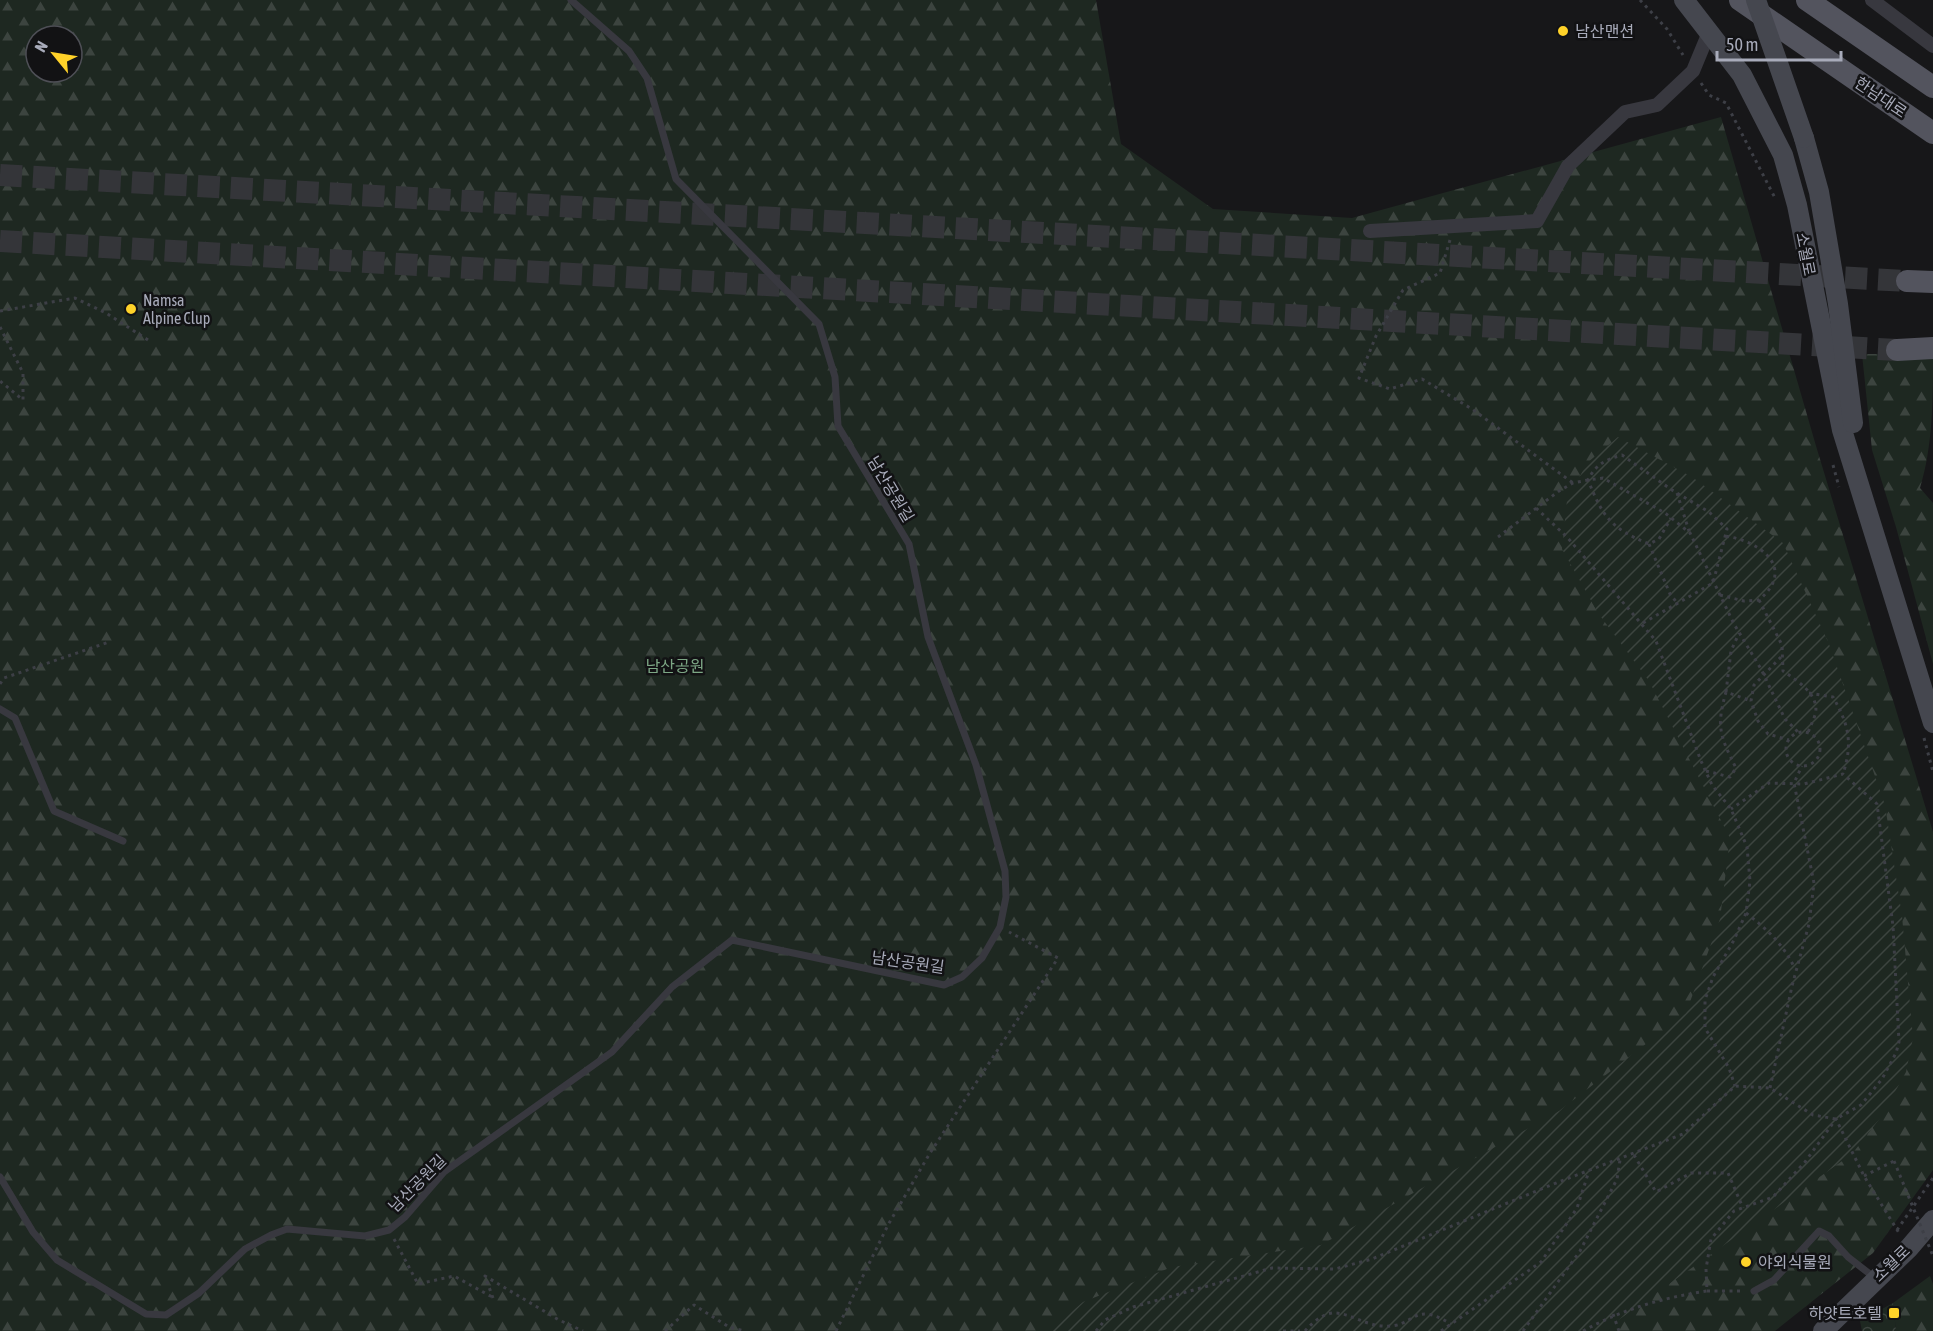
<svg xmlns="http://www.w3.org/2000/svg" width="1933" height="1331" viewBox="0 0 1933 1331" font-family="'Asap Condensed','Noto Sans KR',sans-serif">
<defs>
<pattern id="forest-firs" width="22" height="20" patternUnits="userSpaceOnUse" patternTransform="scale(1.5)"><rect width="22" height="20" fill="#1e2821"/><path d="M5 1l3.5 6h-7zM16 11l3.5 6h-7z" fill="#3c443f"/></pattern>
<pattern id="park-crowns" width="20" height="18" patternUnits="userSpaceOnUse" patternTransform="scale(1.5)"><rect width="20" height="18" fill="#1e2821"/><path d="M2 6a3 3 0 1 1 6 0M12 15a3 3 0 1 1 6 0" fill="none" stroke="#3c443f"/></pattern>
<pattern id="garden-furrows" width="10" height="10" patternUnits="userSpaceOnUse" patternTransform="scale(1.5)"><rect width="10" height="10" fill="#1e2821"/><path d="M-1 1l2-2M0 10L10 0M9 11l2-2" fill="none" stroke="#3c443f"/></pattern>
</defs>
<rect width="100%" height="100%" fill="#171719"/>
<!-- forest -->
<g fill="url(#forest-firs)" fill-rule="evenodd">
<path d="M0,0H1096L1121,144L1213,209L1352,218L1721,117L1816,446L1933,832V1170L1873,1253L1775,1331H0ZM36,36H72V72H36Z"/>
<path d="M1862,354H1933C1933,399 1933,446 1920,488L1933,503V664L1896,527L1872,450Z"/>
<polygon points="1930,1276 1933,1284 1933,1331 1896,1331 1893,1303"/>
</g>
<!-- park -->
<polygon fill="url(#park-crowns)" points="1893,1303 1896,1331 1862,1331 1860,1321"/>
<!-- garden -->
<polygon fill="url(#garden-furrows)" points="1618,437 1692,477 1783,543 1829,644 1885,805 1902,916 1913,1038 1906,1072 1881,1117 1852,1154 1603,1331 1049,1331 1083,1302 1172,1267 1321,1245 1559,1111 1686,1013 1720,919 1730,838 1649,681 1598,613 1562,549 1567,500 1587,463"/>
<g fill="none" stroke-linecap="round" stroke-linejoin="round">
<!-- primary-tunnel -->
<g stroke="#343539" stroke-width="22" stroke-dasharray="22 11" stroke-linecap="butt">
<polyline points="0,175 1907,281"/>
<polyline points="0,241 1897,350"/>
</g>
<!-- path -->
<g stroke="#3d3f46" stroke-width="3" stroke-dasharray="3 4.5" stroke-linecap="butt">
<polyline points="1640,0 1667,29 1683,55"/>
<polyline points="1701,83 1709,95 1726,103 1775,198"/>
<polyline points="1450,240 1440,273 1403,290 1376,336 1359,378 1390,389 1422,379 1472,409 1573,483"/>
<polyline points="0,311 75,298 106,313 148,340"/>
<polyline points="0,327 23,373 23,400 0,381"/>
<polyline points="1833,465 1839,487"/>
<polyline points="1677,493 1689,531"/>
<polyline points="1536,508 1567,537 1656,641 1701,761 1712,785 1731,809 1747,847 1750,881 1746,913 1734,940 1713,977 1705,1000 1705,1028 1729,1068 1735,1086"/>
<polyline points="1498,537 1559,491 1573,483 1588,480 1603,478 1665,513 1690,533 1734,624 1761,669 1785,719 1799,733"/>
<polyline points="1649,544 1670,594 1678,604"/>
<path d="M1720,595L1744,601L1759,600C1797,568 1760,541 1725,536"/>
<path d="M1759,600L1782,645L1783,671C1796,680 1821,695 1815,715C1813,722 1810,726 1808,733"/>
<path d="M1643,623L1713,583L1727,529L1709,512L1672,490L1622,455C1605,460 1596,464 1588,480C1603,517 1610,528 1649,544L1659,539L1671,518"/>
<polyline points="1781,657 1754,685 1751,701 1758,721 1768,734 1789,740"/>
<polyline points="0,684 4,678 109,642"/>
<polyline points="1726,692 1731,651 1739,633"/>
<path d="M1809,693L1833,697C1849,725 1853,743 1843,774"/>
<circle cx="1803" cy="749" r="17"/>
<polyline points="1924,738 1933,772"/>
<path d="M1706,771L1730,777L1736,768C1720,736 1716,727 1726,692L1751,701"/>
<path d="M1746,913C1767,929 1784,945 1795,969"/>
<polyline points="1770,1088 1792,986 1809,924 1814,883 1794,783 1802,766"/>
<polyline points="1634,1155 1656,1192 1691,1173 1728,1173 1743,1208"/>
<polyline points="1864,1176 1894,1161"/>
<polyline points="1897,1230 1933,1178"/>
<polyline points="394,1239 418,1284 454,1276 494,1298"/>
<polyline points="1707,1291 1744,1291"/>
<polyline points="493,1298 485,1276 559,1320 583,1331"/>
<polyline points="1613,1314 1619,1331"/>
<polyline points="665,1331 694,1305 729,1327 745,1331"/>
<polyline points="836,1331 888,1225 930,1153 1058,958 1009,932"/>
<polyline points="1096,1331 1105,1320 1133,1307 1272,1268 1335,1269 1372,1259 1551,1185 1683,1134 1735,1086 1770,1088 1813,1115 1836,1119 1861,1105 1882,1079 1896,1053 1899,1042 1893,926 1877,804 1843,774 1804,784 1769,783 1731,809"/>
<polyline points="1283,1331 1300,1331"/>
<path d="M1305,1331C1312,1323 1321,1315 1332,1313C1348,1312 1365,1325 1382,1326C1417,1329 1410,1299 1451,1324"/>
<polyline points="1441,1331 1541,1262 1577,1208 1589,1171"/>
<polyline points="1523,1331 1580,1251 1617,1179 1620,1160"/>
<path d="M1583,1331C1623,1309 1662,1298 1707,1291L1706,1269L1711,1239L1734,1211L1773,1197L1805,1162L1836,1119L1864,1176L1899,1233"/>
</g>
<!-- service -->
<g stroke="#38383f" stroke-width="7">
<polyline points="0,709 15,718 54,811 123,841"/>
<polyline points="0,1177 33,1232 57,1260 146,1314 166,1315 199,1293 245,1249 271,1235 287,1229 365,1236 389,1230 405,1217 444,1172 612,1052 672,987 732,940 944,985 962,977 982,958 1000,927 1006,897 1005,871 976,765 928,637 909,544 838,426 835,377 819,324 676,179 647,78 629,51 571,0"/>
<polyline points="1754,1291 1774,1280 1819,1231 1829,1236 1848,1257 1875,1278"/>
</g>
<!-- minor -->
<g stroke="#38383f" stroke-width="14">
<polyline points="1872,0 1933,46"/>
<polyline points="1370,231 1537,221 1568,166 1625,112 1657,105 1693,71 1710,30"/>
</g>
<!-- secondary -->
<g stroke="#45474f" stroke-width="20">
<polyline points="1684,0 1742,75 1783,155 1797,205 1842,430 1933,723"/>
<polyline points="1804,138 1819,192 1838,304 1853,423"/>
<polyline points="1823,1331 1909,1248 1933,1220"/>
</g>
<!-- primary -->
<g stroke="#53545e" stroke-width="22">
<polyline points="1740,0 1933,133"/>
<polyline points="1807,0 1933,87"/>
<polyline points="1907,281 1933,282"/>
<polyline points="1897,350 1933,348"/>
</g>
<!-- path-bridge -->
<polyline stroke="#3d3f46" stroke-width="3" stroke-dasharray="3 4.5" stroke-linecap="butt" points="1894,1161 1933,1256"/>
<!-- secondary-bridge -->
<polyline stroke="#45474f" stroke-width="20" points="1756,0 1804,138"/>
</g>
<!-- markers -->
<g fill="#ffd229" stroke="#121214" stroke-width="2">
<circle cx="1563" cy="31" r="6"/>
<circle cx="131" cy="309" r="6"/>
<circle cx="1746" cy="1262" r="6"/>
<rect x="1888" y="1307" width="12" height="12" rx="3"/>
</g>
<g text-anchor="middle" stroke-width="5" stroke-linejoin="round" paint-order="stroke">
<!-- poi labels -->
<g font-size="16" fill="#a8abba" stroke="#121214" text-anchor="start">
<text x="1575" y="37">남산맨션</text>
<text x="143" y="306">Namsa<tspan x="143" dy="18">Alpine Clup</tspan></text>
<text x="1758" y="1268">야외식물원</text>
<text x="1882" y="1319" text-anchor="end">하얏트호텔</text>
</g>
<!-- street labels -->
<g font-size="16" fill="#a8abba" stroke="#121214">
<text transform="translate(1881 97) rotate(34)" y="6">한남대로</text>
<text transform="translate(1806 254) rotate(79)" y="6">소월로</text>
<text transform="translate(891 489) rotate(59)" y="6">남산공원길</text>
<text transform="translate(908 962) rotate(8)" y="6">남산공원길</text>
<text transform="translate(417 1183) rotate(-45)" y="6">남산공원길</text>
<text transform="translate(1891 1263) rotate(-44)" y="6">소월로</text>
</g>
<!-- park labels -->
<g font-size="16" fill="#7da785" stroke="#121214">
<text x="675" y="672">남산공원</text>
</g>
</g>
<!-- north arrow -->
<g transform="translate(54 54) rotate(300)"><circle r="28" fill="#121214" stroke="#4e4f56" stroke-width="1.5"/>
<path d="M0-4.5L10 22L0 15L-10 22Z" fill="#ffd229"/>
<text y="-9" font-size="16" font-weight="bold" text-anchor="middle" fill="#a8abba">N</text>
</g>
<!-- scale -->
<path d="M1717 51v9h124v-9" fill="none" stroke="#a8abba" stroke-width="3"/>
<text x="1726" y="51" font-size="18" fill="#a8abba" stroke="#121214" stroke-width="4.5" paint-order="stroke">50 m</text>
</svg>
